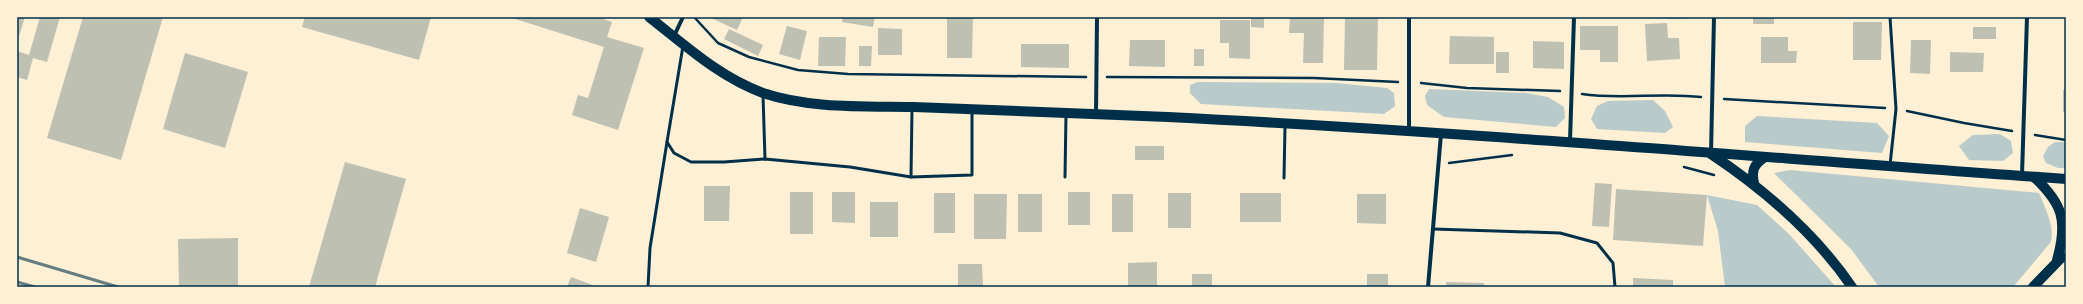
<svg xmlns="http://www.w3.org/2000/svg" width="2083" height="304" viewBox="0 0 2083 304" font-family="Lato,sans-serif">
<rect width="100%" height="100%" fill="#fdf0d5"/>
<!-- green -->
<g fill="#b9caca">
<polygon points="1198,82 1337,83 1387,88 1394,93 1395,106 1384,114 1201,104 1190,93 1190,85"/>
<polygon points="1429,89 1526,93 1548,97 1564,107 1565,118 1556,127 1444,117 1427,105 1425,96"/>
<polygon points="1653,100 1665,111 1673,127 1665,133 1597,129 1591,119 1597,106 1608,101"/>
<polygon points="1757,116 1877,123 1889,136 1882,153 1745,142 1745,126"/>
<polygon points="2000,134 2011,141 2013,153 2003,161 1969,160 1959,146 1973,135"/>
<polygon points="2055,142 2066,142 2066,168 2058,168 2046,163 2043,156 2048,147"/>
<path d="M1790,170L2039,193C2045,208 2055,226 2051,242L2013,287H1879L1851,249L1774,173Z"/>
<polygon points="1707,195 1757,205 1789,234 1836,287 1725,287 1718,231"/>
</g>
<!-- building -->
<g fill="#bec0b2">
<polygon points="17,17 25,17 17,43"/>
<polygon points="40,17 60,17 47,62 33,58 27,80 17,77 17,51 29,55"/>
<polygon points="83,17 163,17 121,160 47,138"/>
<polygon points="305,17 431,17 419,60 302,27"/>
<polygon points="509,17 598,17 612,22 607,37 644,48 618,130 572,115 578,95 588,98 604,47"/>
<polygon points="709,17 743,17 737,30"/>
<polygon points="843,17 875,17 873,27 842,22"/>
<polygon points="947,17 973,17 972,58 947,58"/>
<polygon points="1251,17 1264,17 1264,28 1251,27"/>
<polygon points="1290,17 1324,17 1323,63 1303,63 1304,33 1289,33"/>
<polygon points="1345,17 1378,17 1377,70 1344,70"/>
<rect x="1667" y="17" width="20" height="2"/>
<rect x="1753" y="17" width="21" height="7"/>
<polygon points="1220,20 1250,20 1250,59 1229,58 1229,43 1220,43"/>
<polygon points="1853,22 1882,22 1881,60 1853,60"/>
<polygon points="1667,23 1668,38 1679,38 1680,59 1647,61 1645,24"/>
<polygon points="787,26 807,31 800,60 779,54"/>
<polygon points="1580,26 1618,26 1618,62 1600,62 1600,50 1580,50"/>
<rect x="1973" y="27" width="23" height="12"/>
<polygon points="878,28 902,29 902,55 878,55"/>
<polygon points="729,29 763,45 758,56 724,39"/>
<polygon points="1450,36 1494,37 1494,64 1449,64"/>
<polygon points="819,37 846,37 845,66 818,66"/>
<polygon points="1761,37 1788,37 1788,51 1797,51 1796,63 1761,63"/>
<polygon points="1130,40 1165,40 1165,67 1129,66"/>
<polygon points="1911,40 1931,40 1930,74 1910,73"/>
<polygon points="1533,41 1564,42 1564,69 1533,68"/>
<polygon points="1021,44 1069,44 1069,68 1021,67"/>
<polygon points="859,46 872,46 871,66 859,66"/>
<rect x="1194" y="49" width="10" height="17"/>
<rect x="1496" y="52" width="13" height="21"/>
<polygon points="1950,52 1984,53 1983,72 1950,72"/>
<polygon points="185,53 248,72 225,148 163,129"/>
<rect x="2063" y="90" width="3" height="22"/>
<rect x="1135" y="146" width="29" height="14"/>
<polygon points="345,162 406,179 375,287 309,287"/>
<polygon points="1595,183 1612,184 1609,227 1592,226"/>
<polygon points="704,186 730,186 729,221 704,221"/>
<polygon points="1616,189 1707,195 1703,246 1613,240"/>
<rect x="790" y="192" width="23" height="42"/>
<polygon points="832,192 855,192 855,223 832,222"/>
<rect x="1068" y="192" width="22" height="33"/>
<rect x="934" y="193" width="21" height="40"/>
<rect x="1168" y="193" width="23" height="35"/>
<rect x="1240" y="193" width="41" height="29"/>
<polygon points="974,194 1007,194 1006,239 974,239"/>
<rect x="1018" y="194" width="24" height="38"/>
<rect x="1112" y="194" width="21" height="38"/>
<polygon points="1357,194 1386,194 1386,224 1357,223"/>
<rect x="870" y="202" width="28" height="35"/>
<polygon points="580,208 609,217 596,262 567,253"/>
<polygon points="238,238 238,287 179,287 178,239"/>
<polygon points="1157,262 1157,287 1128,287 1128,263"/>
<polygon points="958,264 982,264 983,287 958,287"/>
<rect x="1192" y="274" width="20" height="13"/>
<rect x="1367" y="274" width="21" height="13"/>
<polygon points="571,277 598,287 567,287"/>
<polygon points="1633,278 1673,280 1673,287 1633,287"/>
<polygon points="1446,282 1484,283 1484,287 1446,287"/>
</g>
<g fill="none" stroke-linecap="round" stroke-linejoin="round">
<!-- path -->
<g stroke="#003049" stroke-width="2.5">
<polyline points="695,18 718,43 749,57 798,70 848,74 1086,77"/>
<polyline points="1107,77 1314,78 1398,82"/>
<polyline points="1421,83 1467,88 1560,91"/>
<path d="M1582,94C1622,100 1661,92 1701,97"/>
<polyline points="1724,99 1885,108"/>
<polyline points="1907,111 1964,123 2012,131"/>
<polyline points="2035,135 2066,140"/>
<polyline points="1449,163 1512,155"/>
<polyline points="1684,167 1714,175"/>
</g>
<!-- service -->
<g stroke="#003049" stroke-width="3">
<polyline points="683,46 667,142 674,153 691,162 724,162 765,159 850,167 911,177 972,175 972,111"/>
<polyline points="763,95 765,159"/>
<polyline points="1890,165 1896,109 1890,17"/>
<polyline points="911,177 912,109"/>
<polyline points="1065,177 1066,114"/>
<polyline points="1284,178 1285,126"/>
<polyline points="1433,229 1560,233 1597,243 1613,263 1615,287"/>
<polyline points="648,287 650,248 667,142"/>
</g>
<!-- minor -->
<g stroke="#003049" stroke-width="4">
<polyline points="674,36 683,17"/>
<polyline points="1096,113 1097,17"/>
<polyline points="1409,131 1409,17"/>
<polyline points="1570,141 1574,17"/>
<polyline points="1711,153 1714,17"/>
<polyline points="2022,175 2027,17"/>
<polyline points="1428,287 1441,134"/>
</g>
<!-- primary -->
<g stroke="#003049" stroke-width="10">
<path d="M649,17C685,45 719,77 763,93C811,109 864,106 914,107C999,110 1084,113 1168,117C1468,132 1767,158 2066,179"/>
<path d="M1711,154C1765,190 1815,233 1852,287"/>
<path d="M2034,177C2063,204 2068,221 2057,260"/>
<path d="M1754,183C1751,171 1754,164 1765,157"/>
<polyline points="2033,287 2062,257"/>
</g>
<!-- rail -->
<g stroke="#657d81" stroke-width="3">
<polyline points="17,257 118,287"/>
<polyline points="17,282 35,287"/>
</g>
</g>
<!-- border -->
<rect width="2083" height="304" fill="none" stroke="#fdf0d5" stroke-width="36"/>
<rect x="18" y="18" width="2047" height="268" fill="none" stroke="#003049" stroke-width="1.5"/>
</svg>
